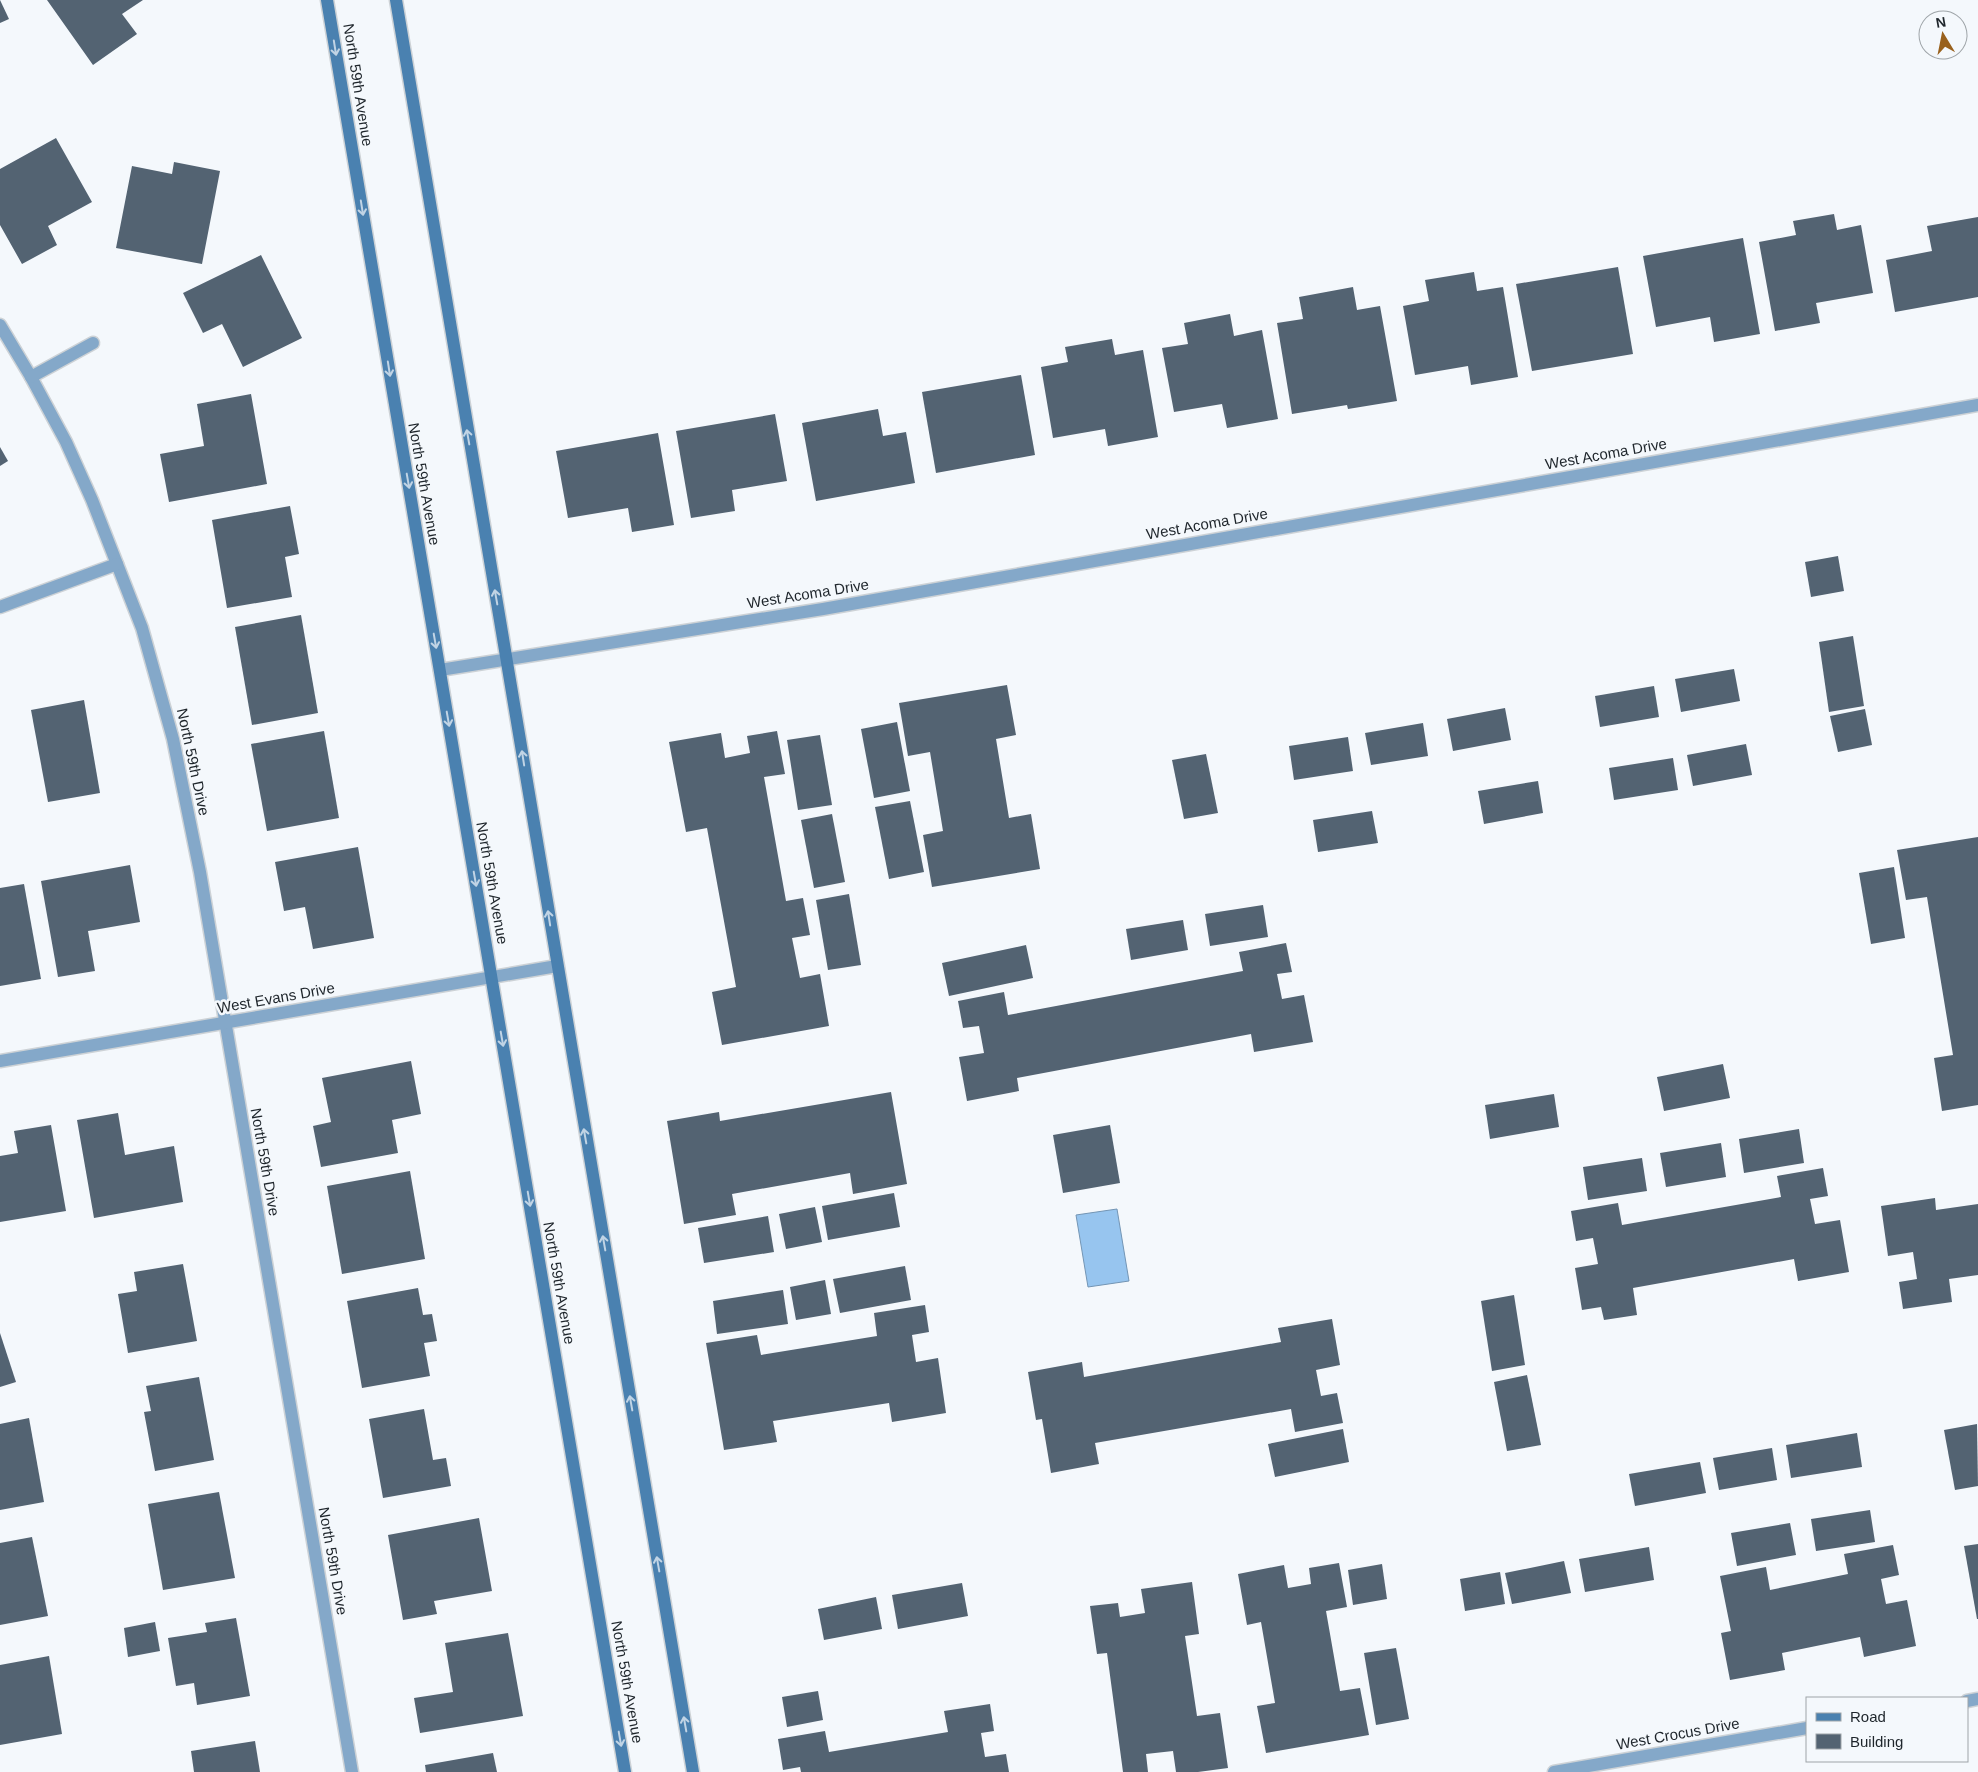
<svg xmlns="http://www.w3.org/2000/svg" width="1978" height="1772" viewBox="0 0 1978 1772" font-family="Helvetica,sans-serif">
<rect width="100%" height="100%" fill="#f4f8fc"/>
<!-- water -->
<polygon fill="#97c5ef" stroke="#7395b4" points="1117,1209 1129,1281 1088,1287 1076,1215"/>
<!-- building -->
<g fill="#536372">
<polygon points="0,0 9,19 0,23"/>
<polygon points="47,0 143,0 122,14 137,34 93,65"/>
<polygon points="56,138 92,202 48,226 57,245 22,264 0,225 0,169"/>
<polygon points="174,162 220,171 202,264 116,248 132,166 172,174"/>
<polygon points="1834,214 1837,230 1861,225 1873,293 1816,303 1820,323 1775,331 1759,242 1796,235 1793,221"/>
<polygon points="1978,217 1978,297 1895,312 1886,260 1932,251 1927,226"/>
<polygon points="1743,238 1760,334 1714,342 1710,317 1656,327 1643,256"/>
<polygon points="261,255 302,338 243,367 222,324 203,333 183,293"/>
<polygon points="1618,267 1633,354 1532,371 1516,284"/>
<polygon points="1474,272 1477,291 1503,287 1518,377 1471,385 1468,366 1415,375 1403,306 1429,301 1425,280"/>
<polygon points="1353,287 1357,310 1380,306 1397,401 1348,409 1347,405 1292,414 1277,323 1303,319 1299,297"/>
<polygon points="1230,314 1234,336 1262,330 1278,419 1227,428 1222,404 1174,412 1162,348 1188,344 1184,323"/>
<polygon points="1112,339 1115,355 1143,350 1158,437 1108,446 1105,429 1053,438 1041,367 1068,362 1065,347"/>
<polygon points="1021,375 1035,455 936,473 922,392"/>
<polygon points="251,394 267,484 169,502 160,454 204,446 197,404"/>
<polygon points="878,409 883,436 906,432 915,483 816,501 802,423"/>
<polygon points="775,414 787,481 732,490 735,511 691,518 676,431"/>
<polygon points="658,433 674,525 632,532 628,508 568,518 556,451"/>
<polygon points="0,447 8,461 0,466"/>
<polygon points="290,506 299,554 285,557 292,597 227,608 212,520"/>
<polygon points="1838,556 1844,591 1811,597 1805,562"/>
<polygon points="301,615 318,713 252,725 235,627"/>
<polygon points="1853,636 1864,706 1829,712 1819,642"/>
<polygon points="1734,669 1740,701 1681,712 1675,679"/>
<polygon points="1007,685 1016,735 996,739 1009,818 1031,814 1040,869 932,887 923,835 943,831 930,752 908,756 899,703"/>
<polygon points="1654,686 1659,717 1600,727 1595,696"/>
<polygon points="84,700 100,793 48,802 31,710"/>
<polygon points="1505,708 1511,740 1453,751 1447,719"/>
<polygon points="1865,709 1872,745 1838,752 1830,716"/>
<polygon points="897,722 910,791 874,798 861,729"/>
<polygon points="1423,723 1428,756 1371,765 1365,733"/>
<polygon points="324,731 339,818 267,831 251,744"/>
<polygon points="777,731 785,774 764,777 786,901 803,898 810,935 792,938 800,978 820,974 829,1026 722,1045 712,992 736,987 707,828 686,832 669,742 721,733 725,758 750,753 747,736"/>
<polygon points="820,735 832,805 798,810 787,740"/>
<polygon points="1348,737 1353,771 1294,780 1289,746"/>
<polygon points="1746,744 1752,775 1693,786 1687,755"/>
<polygon points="1206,754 1218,813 1184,819 1172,760"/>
<polygon points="1673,758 1678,790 1614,800 1609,768"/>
<polygon points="1538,781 1543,813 1484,824 1478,791"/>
<polygon points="910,801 924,872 889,879 875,807"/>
<polygon points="1372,811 1378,843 1318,852 1313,820"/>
<polygon points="832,814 845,882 814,888 801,820"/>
<polygon points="1978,837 1978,1105 1942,1111 1934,1058 1953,1055 1927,897 1906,900 1897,850"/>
<polygon points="358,847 374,938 313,949 305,907 284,911 275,862"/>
<polygon points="130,865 140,922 88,931 95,971 58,977 41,881"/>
<polygon points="1894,867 1905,938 1871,944 1859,873"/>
<polygon points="24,884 41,979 0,986 0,888"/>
<polygon points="849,894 861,965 828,970 816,900"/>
<polygon points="1263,905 1268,937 1210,946 1205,914"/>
<polygon points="1183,920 1188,950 1131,960 1126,929"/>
<polygon points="1286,943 1292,972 1277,974 1282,999 1304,995 1313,1042 1254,1052 1251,1034 1017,1078 1019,1091 967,1101 959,1057 984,1053 979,1026 963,1028 958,1001 1004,992 1008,1015 1243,971 1239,952"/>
<polygon points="1026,945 1033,978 949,996 942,963"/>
<polygon points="411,1061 421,1114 392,1120 398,1153 321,1167 313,1126 331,1122 322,1078"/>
<polygon points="1723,1064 1730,1098 1664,1111 1657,1077"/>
<polygon points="891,1092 907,1184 853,1194 850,1173 732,1194 736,1215 684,1224 667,1121 719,1112 720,1121"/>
<polygon points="1554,1094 1559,1127 1490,1139 1485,1105"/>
<polygon points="118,1113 125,1155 174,1146 183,1202 94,1218 77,1120"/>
<polygon points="51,1125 66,1211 0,1222 0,1156 18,1153 14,1131"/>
<polygon points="1110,1125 1120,1183 1063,1193 1053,1135"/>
<polygon points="1799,1129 1804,1163 1744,1173 1739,1139"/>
<polygon points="1721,1143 1726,1177 1666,1187 1660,1153"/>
<polygon points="1642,1158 1647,1191 1588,1200 1583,1167"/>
<polygon points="1823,1168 1828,1196 1810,1199 1815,1224 1840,1220 1849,1272 1798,1281 1794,1259 1633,1288 1637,1315 1604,1320 1601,1307 1582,1310 1575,1268 1598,1264 1593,1238 1576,1241 1571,1211 1618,1203 1622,1225 1781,1197 1777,1176"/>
<polygon points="410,1171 425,1259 342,1274 327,1186"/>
<polygon points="894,1193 900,1227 828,1240 822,1206"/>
<polygon points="1935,1198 1936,1210 1978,1204 1978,1275 1949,1279 1952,1302 1903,1309 1899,1282 1917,1279 1913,1252 1888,1256 1881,1206"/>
<polygon points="815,1207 822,1242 786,1249 779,1214"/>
<polygon points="768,1216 774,1252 704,1263 698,1228"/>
<polygon points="183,1264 197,1341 128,1353 118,1294 137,1291 134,1272"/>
<polygon points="905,1266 911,1300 840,1313 833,1279"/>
<polygon points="825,1280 831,1314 796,1320 790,1287"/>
<polygon points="418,1288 423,1315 432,1314 437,1341 424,1343 430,1376 362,1388 347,1301"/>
<polygon points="783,1290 788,1324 717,1334 713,1301"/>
<polygon points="1514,1295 1525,1365 1492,1371 1481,1301"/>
<polygon points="925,1305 929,1332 912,1335 916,1362 938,1358 946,1413 892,1422 889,1403 773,1421 777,1442 724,1450 706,1343 757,1335 761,1355 877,1336 874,1313"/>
<polygon points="1332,1319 1340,1365 1316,1370 1321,1396 1337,1393 1343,1423 1295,1432 1291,1409 1095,1443 1099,1464 1051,1473 1042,1419 1036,1420 1028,1372 1082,1362 1084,1377 1281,1342 1278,1328"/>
<polygon points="0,1333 16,1382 0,1387"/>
<polygon points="1527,1375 1541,1445 1507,1451 1494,1382"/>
<polygon points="199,1377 214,1460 155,1471 144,1412 151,1411 146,1386"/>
<polygon points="424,1409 433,1460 446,1458 451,1486 383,1498 369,1419"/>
<polygon points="29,1418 44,1502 0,1510 0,1424"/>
<polygon points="1977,1424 1978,1486 1955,1490 1944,1430"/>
<polygon points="1343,1429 1349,1462 1275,1477 1268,1444"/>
<polygon points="1857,1433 1862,1467 1791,1478 1786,1445"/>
<polygon points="1772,1448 1777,1480 1719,1490 1713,1458"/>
<polygon points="1700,1462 1706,1493 1635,1506 1629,1474"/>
<polygon points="219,1492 235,1578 163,1590 148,1504"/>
<polygon points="1870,1510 1875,1542 1816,1551 1811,1519"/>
<polygon points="479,1518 492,1591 434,1601 437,1614 403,1620 388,1535"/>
<polygon points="1790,1523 1796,1555 1737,1566 1731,1533"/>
<polygon points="32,1537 48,1616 0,1625 0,1543"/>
<polygon points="1978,1544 1978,1619 1977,1619 1964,1546"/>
<polygon points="1893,1545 1899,1575 1881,1579 1886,1604 1907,1600 1916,1646 1864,1657 1860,1637 1782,1653 1785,1670 1730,1680 1721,1633 1731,1631 1720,1576 1766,1567 1770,1590 1848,1574 1844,1554"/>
<polygon points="1649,1547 1654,1580 1585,1592 1579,1559"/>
<polygon points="1564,1561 1571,1593 1512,1604 1505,1573"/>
<polygon points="1339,1563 1347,1607 1326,1611 1340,1691 1360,1688 1369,1735 1266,1753 1257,1706 1275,1703 1261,1622 1247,1625 1238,1574 1284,1565 1288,1588 1311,1584 1309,1568"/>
<polygon points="1382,1564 1387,1599 1353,1605 1348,1570"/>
<polygon points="1500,1572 1505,1604 1465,1611 1460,1579"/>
<polygon points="1192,1582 1199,1634 1185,1636 1197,1716 1220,1713 1228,1768 1198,1772 1176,1772 1173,1751 1146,1754 1148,1772 1123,1772 1107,1653 1097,1654 1090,1606 1118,1603 1120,1617 1145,1613 1141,1589"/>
<polygon points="962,1583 968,1616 898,1629 892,1595"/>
<polygon points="876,1597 882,1629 824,1640 818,1609"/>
<polygon points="236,1618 250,1696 197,1705 194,1683 176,1686 168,1638 207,1632 205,1623"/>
<polygon points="155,1622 160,1651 128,1657 124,1628"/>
<polygon points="508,1633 523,1716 420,1733 414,1698 453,1692 445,1643"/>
<polygon points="1396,1648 1409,1719 1376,1725 1364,1653"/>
<polygon points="49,1656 62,1734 0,1745 0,1665"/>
<polygon points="818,1691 823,1720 787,1727 782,1697"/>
<polygon points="990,1704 994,1731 981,1733 985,1757 1006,1754 1009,1772 801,1772 800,1767 783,1770 778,1739 825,1731 829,1752 948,1732 944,1711"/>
<polygon points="255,1741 260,1772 194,1772 191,1751"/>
<polygon points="493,1753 497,1772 426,1772 425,1765"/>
</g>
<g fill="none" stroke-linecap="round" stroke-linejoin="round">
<defs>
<g id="minor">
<polyline points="0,325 31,377 66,442 92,500 142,628 173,739 200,872 352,1772"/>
<polyline points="31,377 93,343"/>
<polyline points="0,607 117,564"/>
<polyline points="0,1061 557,966"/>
<polyline points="1967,1701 1978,1699"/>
<polyline points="1554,1772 1807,1728"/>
</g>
<polyline id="tertiary" points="440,670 823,609 1978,405"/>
<g id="secondary">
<polyline points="327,0 625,1772"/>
<polyline points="396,0 693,1772"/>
</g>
</defs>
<!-- minor casing -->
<use href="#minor" stroke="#cdd2d6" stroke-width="15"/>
<!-- tertiary casing -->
<use href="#tertiary" stroke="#cdd2d6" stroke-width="15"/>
<!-- secondary casing -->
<use href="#secondary" stroke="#cdd2d6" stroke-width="15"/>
<!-- minor -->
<use href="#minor" stroke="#84a8c9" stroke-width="12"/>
<!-- tertiary -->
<use href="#tertiary" stroke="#84a8c9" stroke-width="12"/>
<!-- secondary -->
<use href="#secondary" stroke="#4a81b0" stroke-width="12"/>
</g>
<!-- one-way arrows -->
<defs><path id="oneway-shaft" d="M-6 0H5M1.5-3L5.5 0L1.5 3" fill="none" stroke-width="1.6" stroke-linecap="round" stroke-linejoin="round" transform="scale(1.25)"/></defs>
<g stroke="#c1d4e5">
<use href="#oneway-shaft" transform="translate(335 48) rotate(81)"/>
<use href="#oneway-shaft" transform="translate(362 208) rotate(81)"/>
<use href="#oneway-shaft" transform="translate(389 369) rotate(81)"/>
<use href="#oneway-shaft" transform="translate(468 437) rotate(-100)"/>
<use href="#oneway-shaft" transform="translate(408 481) rotate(80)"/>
<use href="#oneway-shaft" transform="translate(496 597) rotate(-100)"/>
<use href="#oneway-shaft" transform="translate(435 641) rotate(80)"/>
<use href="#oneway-shaft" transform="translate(448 719) rotate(80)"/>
<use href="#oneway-shaft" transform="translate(523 758) rotate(-99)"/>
<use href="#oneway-shaft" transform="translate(475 879) rotate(80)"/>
<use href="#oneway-shaft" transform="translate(549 918) rotate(-99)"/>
<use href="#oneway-shaft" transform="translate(502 1039) rotate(80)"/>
<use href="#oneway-shaft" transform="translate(585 1136) rotate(-100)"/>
<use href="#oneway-shaft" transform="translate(529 1199) rotate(80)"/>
<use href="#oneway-shaft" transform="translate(604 1243) rotate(-100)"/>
<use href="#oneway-shaft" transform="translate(631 1403) rotate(-100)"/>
<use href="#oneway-shaft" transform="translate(658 1564) rotate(-100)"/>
<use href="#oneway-shaft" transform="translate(685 1724) rotate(-100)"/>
<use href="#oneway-shaft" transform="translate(620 1739) rotate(80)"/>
</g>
<g text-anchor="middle" stroke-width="5" stroke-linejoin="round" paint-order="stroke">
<!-- street labels -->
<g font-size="15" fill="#1e252b" stroke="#f4f8fc">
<text transform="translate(358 85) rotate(81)" y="5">North 59th Avenue</text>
<text transform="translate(1606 454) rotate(-10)" y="5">West Acoma Drive</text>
<text transform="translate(424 484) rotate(80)" y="5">North 59th Avenue</text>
<text transform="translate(1207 524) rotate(-10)" y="5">West Acoma Drive</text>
<text transform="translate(808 594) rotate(-9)" y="5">West Acoma Drive</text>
<text transform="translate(193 762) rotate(78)" y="5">North 59th Drive</text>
<text transform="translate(492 883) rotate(80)" y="5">North 59th Avenue</text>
<text transform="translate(276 998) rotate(-10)" y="5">West Evans Drive</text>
<text transform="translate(265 1162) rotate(80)" y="5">North 59th Drive</text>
<text transform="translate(559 1283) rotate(80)" y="5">North 59th Avenue</text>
<text transform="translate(333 1561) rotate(80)" y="5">North 59th Drive</text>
<text transform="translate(627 1682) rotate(80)" y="5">North 59th Avenue</text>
<text transform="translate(1678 1734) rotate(-10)" y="5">West Crocus Drive</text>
</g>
</g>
<!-- legend -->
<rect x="1806" y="1697" width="162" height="65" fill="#f4f8fc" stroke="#9ea4a8"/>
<rect x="1816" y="1713" width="25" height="8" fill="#4a81b0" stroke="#9ea4a8"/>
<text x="1850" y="1722" font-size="15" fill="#1e252b">Road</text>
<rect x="1816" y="1734" width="25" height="15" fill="#536372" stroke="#9ea4a8"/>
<text x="1850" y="1747" font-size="15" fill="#1e252b">Building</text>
<!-- north arrow -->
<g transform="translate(1943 35) rotate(350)"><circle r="24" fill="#f4f8fc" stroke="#9ea4a8"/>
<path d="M0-4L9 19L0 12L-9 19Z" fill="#99611d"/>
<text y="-8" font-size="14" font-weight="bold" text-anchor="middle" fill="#1e252b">N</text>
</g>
</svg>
